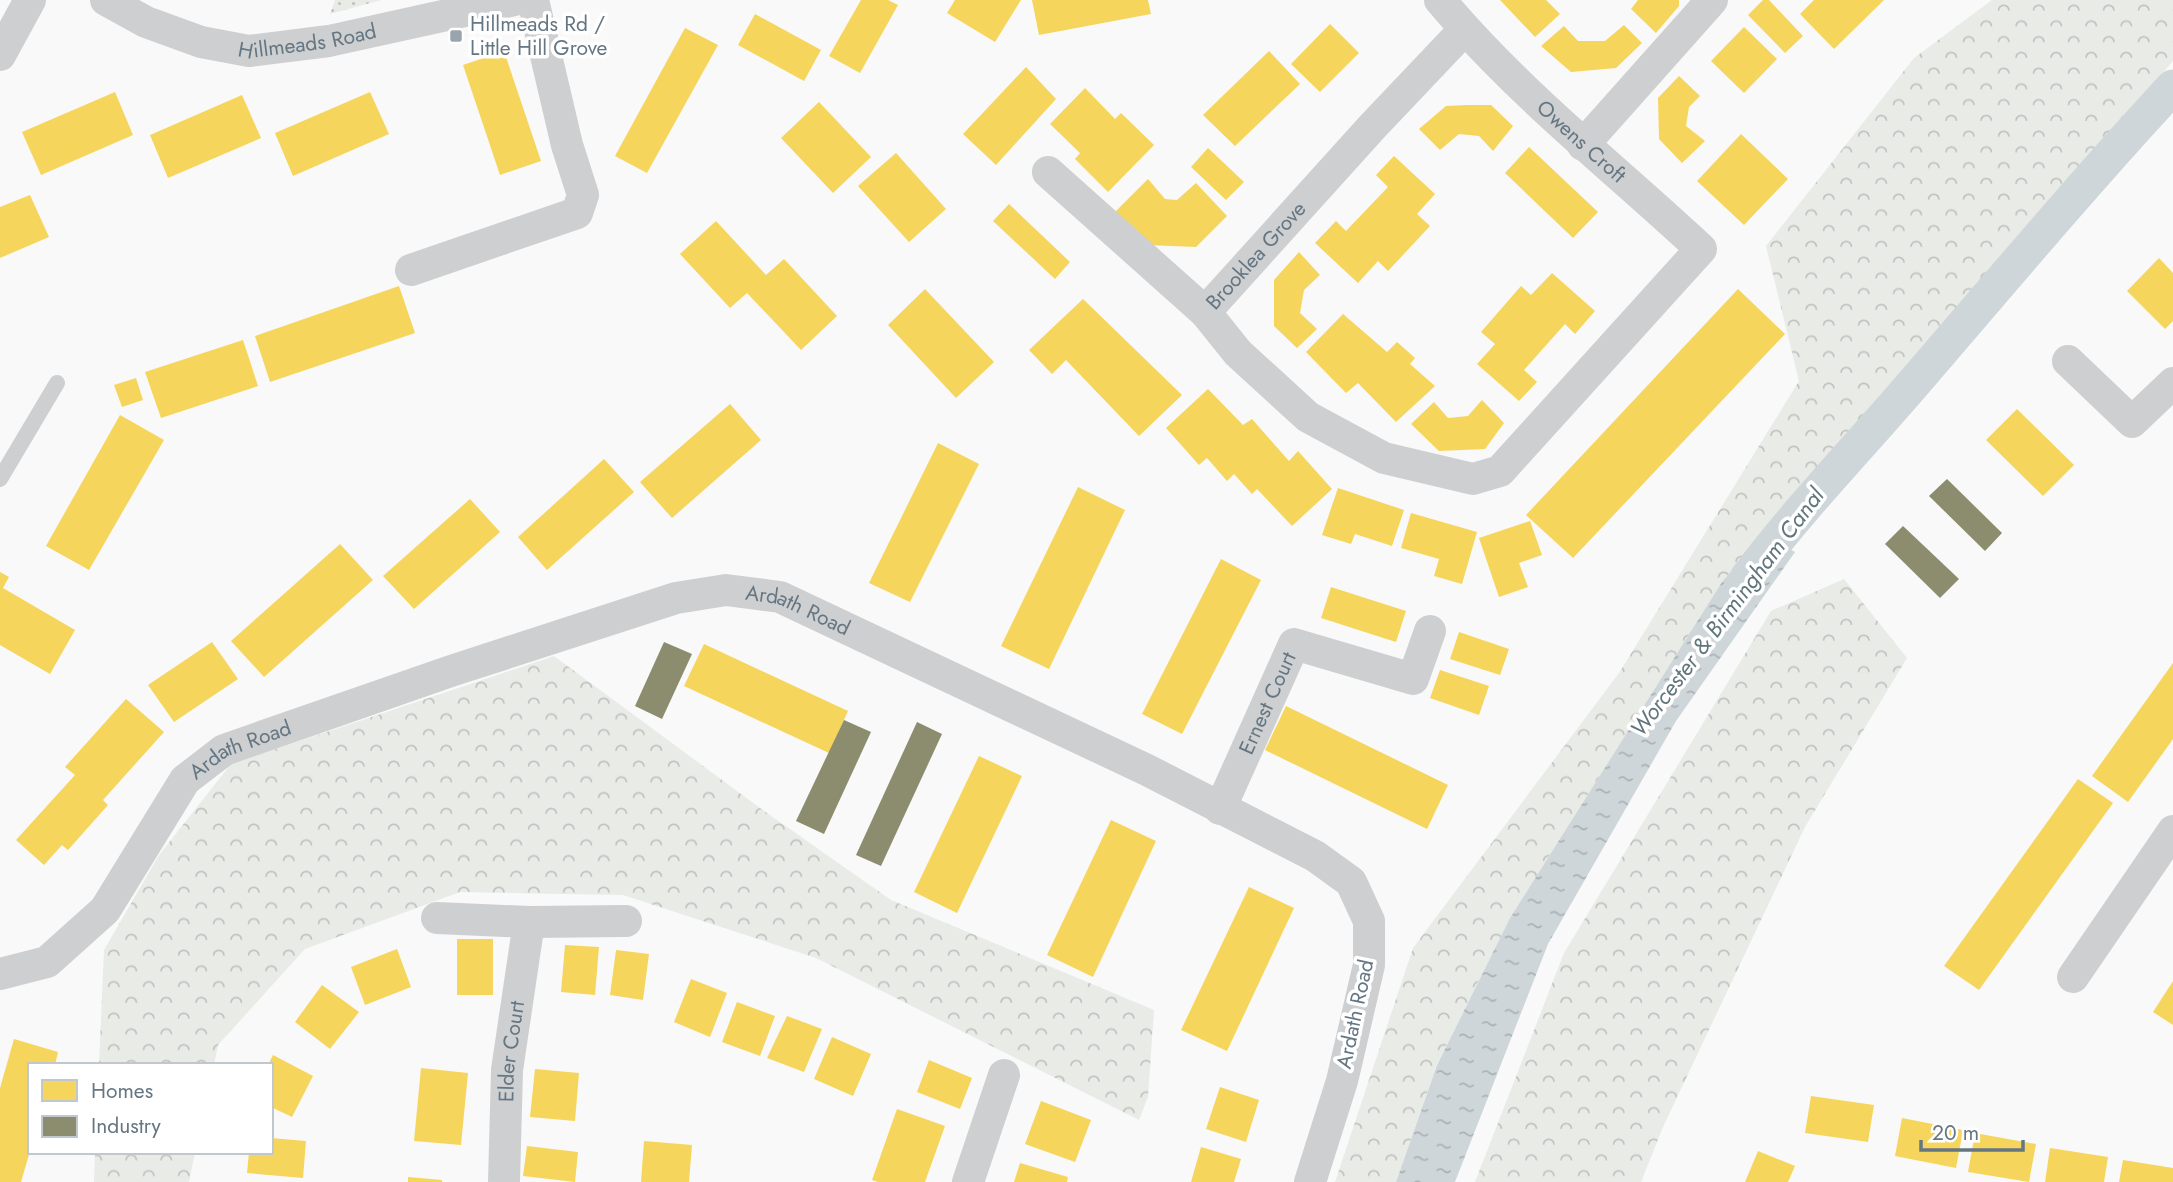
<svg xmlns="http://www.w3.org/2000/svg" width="2173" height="1182" viewBox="0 0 2173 1182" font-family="Jost,sans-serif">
<defs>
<pattern id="grass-dots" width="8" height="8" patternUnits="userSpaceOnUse" patternTransform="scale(1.75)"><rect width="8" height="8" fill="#e8ebe6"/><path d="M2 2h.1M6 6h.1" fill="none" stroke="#c0c3c0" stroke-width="1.8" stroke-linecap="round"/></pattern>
<pattern id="forest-crowns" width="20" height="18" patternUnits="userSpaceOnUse" patternTransform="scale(1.75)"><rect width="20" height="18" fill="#e8ebe6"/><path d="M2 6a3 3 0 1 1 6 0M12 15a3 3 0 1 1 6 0" fill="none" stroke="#c0c3c0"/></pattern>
<pattern id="water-ripples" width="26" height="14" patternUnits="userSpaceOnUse" patternTransform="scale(1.75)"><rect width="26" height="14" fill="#ced6d9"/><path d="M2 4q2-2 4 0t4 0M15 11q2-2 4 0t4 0" fill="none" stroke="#abb2b5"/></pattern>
</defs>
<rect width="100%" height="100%" fill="#f9f9f9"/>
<!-- grass -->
<polygon fill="url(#grass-dots)" points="335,0 381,0 330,14"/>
<!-- forest -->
<g fill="url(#forest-crowns)">
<polygon points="1992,0 2173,0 2173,61 1722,582 1510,918 1437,1064 1396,1182 1335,1182 1413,948 1619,673 1799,381 1766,246 1914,58"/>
<polygon points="1844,579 1907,658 1805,827 1663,1127 1641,1182 1475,1182 1564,953 1771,611"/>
<polygon points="554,656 760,808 891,900 1154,1010 1148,1097 1139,1120 816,958 623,895 460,892 305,949 218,1045 214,1065 99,1065 104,950 159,855 231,764"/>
<polygon points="95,1152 195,1152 189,1182 94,1182"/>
</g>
<!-- water -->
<polygon fill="url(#water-ripples)" points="1763,534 1795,552 1676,721 1548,944 1455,1182 1396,1182 1437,1065 1510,918 1722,582"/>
<!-- homes -->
<g fill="#f6d55c">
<polygon points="861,0 888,0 898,5 860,73 829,56"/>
<polygon points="955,0 1021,0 995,42 947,13"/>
<polygon points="1032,0 1148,0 1151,14 1039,35"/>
<polygon points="1500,0 1546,0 1560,14 1535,37"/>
<polygon points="1638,0 1679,0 1679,6 1656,33 1631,9"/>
<polygon points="1763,0 1769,0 1803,36 1785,53 1748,15"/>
<polygon points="1814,0 1884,0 1834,49 1800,14"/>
<polygon points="755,14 821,50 804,81 738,45"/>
<polygon points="1330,24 1359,53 1320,92 1291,64"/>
<polygon points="1624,25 1642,43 1616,68 1571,72 1541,46 1564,26 1578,41 1605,41"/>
<polygon points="1744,27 1777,59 1744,93 1711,61"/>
<polygon points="685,28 718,45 647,173 615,156"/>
<polygon points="504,51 541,161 500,175 463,65"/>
<polygon points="1269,51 1300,84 1235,146 1203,115"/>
<polygon points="1026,67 1056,99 996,165 963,134"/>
<polygon points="1679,76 1700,96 1689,107 1686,126 1705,141 1682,163 1659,139 1658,98"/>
<polygon points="1085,88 1115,119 1121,113 1154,145 1108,192 1075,159 1080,153 1050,124"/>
<polygon points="115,92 133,135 41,175 22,132"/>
<polygon points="370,92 389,134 293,176 275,133"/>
<polygon points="242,95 261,138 168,178 150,135"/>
<polygon points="819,102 871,157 833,193 781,138"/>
<polygon points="1467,105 1491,105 1513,126 1493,151 1479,136 1459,134 1440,150 1419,129 1446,106"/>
<polygon points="1741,134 1788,179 1744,225 1697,181"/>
<polygon points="1529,147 1598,212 1573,238 1505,173"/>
<polygon points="1208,148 1244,182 1226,200 1191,167"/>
<polygon points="896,153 946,209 909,242 858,186"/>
<polygon points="1394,156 1435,194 1417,214 1430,226 1388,271 1378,261 1358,283 1315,243 1336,221 1346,231 1388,187 1376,175"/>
<polygon points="1148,179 1165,199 1177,200 1196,183 1227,216 1196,247 1147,245 1113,214"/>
<polygon points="30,195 49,237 0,258 0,207"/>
<polygon points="1009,204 1070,262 1055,279 993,221"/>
<polygon points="716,221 766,275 784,259 837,316 801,350 747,293 730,308 680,254"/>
<polygon points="1299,252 1320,275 1304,290 1300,313 1317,329 1297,348 1274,326 1274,280"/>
<polygon points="2159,258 2173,273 2173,321 2165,329 2127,291"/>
<polygon points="1552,273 1595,311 1575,334 1565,324 1524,370 1537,382 1519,401 1477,364 1495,344 1481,332 1521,286 1531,295"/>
<polygon points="399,286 415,333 270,382 255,336"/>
<polygon points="925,289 994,362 956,398 888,325"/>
<polygon points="1738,289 1785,334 1573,558 1526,515"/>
<polygon points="1083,299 1182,395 1139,436 1066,360 1052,374 1029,350"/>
<polygon points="1343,314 1387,352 1397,342 1415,358 1410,364 1435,386 1396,422 1358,383 1346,393 1306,352"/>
<polygon points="243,340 258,386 161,418 145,372"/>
<polygon points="136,378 143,400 122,407 114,385"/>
<polygon points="1208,389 1243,425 1252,419 1289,461 1298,451 1332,489 1292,526 1257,489 1252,494 1234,474 1227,481 1207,458 1199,465 1166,428"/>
<polygon points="1482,400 1504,423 1485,449 1439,451 1411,424 1434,402 1448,418 1468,416"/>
<polygon points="730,404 761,440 672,518 640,482"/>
<polygon points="2017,409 2074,465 2043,496 1986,440"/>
<polygon points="120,415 164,440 89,570 46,546"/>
<polygon points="938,443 979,464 910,602 869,583"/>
<polygon points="604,459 634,492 547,570 518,537"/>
<polygon points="1078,487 1125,510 1049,669 1001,646"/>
<polygon points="1338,488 1404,510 1392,546 1355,534 1351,544 1322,535"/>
<polygon points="470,499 500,532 414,609 383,576"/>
<polygon points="1411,513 1477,532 1462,584 1434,576 1439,559 1401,548"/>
<polygon points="1530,521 1542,555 1519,563 1528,587 1499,597 1479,538"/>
<polygon points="340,544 373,580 264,677 231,641"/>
<polygon points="1221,559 1261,580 1182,734 1142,714"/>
<polygon points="0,572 9,577 3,588 75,630 50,674 0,645"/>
<polygon points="1331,587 1406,611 1396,642 1321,618"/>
<polygon points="1459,632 1509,649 1500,675 1450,659"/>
<polygon points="212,642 238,679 174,722 148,685"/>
<polygon points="704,644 848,711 829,753 684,686"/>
<polygon points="2173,663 2173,739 2128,802 2092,776"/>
<polygon points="1440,670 1489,686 1479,715 1430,698"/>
<polygon points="126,699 164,732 103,800 108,805 68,850 62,845 44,865 16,840 75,775 65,767"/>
<polygon points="1286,706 1448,785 1427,829 1265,750"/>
<polygon points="979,756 1022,776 957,913 914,892"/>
<polygon points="2078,779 2113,803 1979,990 1944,966"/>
<polygon points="1111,820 1156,841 1093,977 1047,955"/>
<polygon points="1249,887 1294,908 1227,1051 1181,1030"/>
<rect x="457" y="939" width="36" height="56"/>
<polygon points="565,945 599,947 595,995 561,992"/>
<polygon points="397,949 411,987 365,1005 351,967"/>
<polygon points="616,950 649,954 643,1000 610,995"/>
<polygon points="691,979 727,993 710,1037 674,1022"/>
<polygon points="2173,981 2173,1025 2153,1012"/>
<polygon points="322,985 359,1012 330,1049 295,1022"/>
<polygon points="737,1002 775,1016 760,1056 722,1042"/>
<polygon points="787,1016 822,1029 804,1072 767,1058"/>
<polygon points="832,1037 871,1054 853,1096 814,1079"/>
<polygon points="14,1039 58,1052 55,1065 30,1065 30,1151 21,1182 0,1182 0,1088"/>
<polygon points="273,1055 313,1076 292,1117 271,1107 271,1065 268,1065"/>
<polygon points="929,1060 972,1078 960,1109 917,1092"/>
<polygon points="421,1068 468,1073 461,1145 414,1141"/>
<polygon points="535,1069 579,1073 575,1121 530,1117"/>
<polygon points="1220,1087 1259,1100 1246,1142 1206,1129"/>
<polygon points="1811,1096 1874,1105 1868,1142 1805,1133"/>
<polygon points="1041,1101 1091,1120 1075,1162 1025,1144"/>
<polygon points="897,1109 945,1126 925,1182 878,1182 872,1180"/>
<polygon points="1902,1118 1963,1130 1956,1168 1895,1156"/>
<polygon points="1975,1133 2036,1144 2029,1182 1968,1172"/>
<polygon points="271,1138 306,1141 303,1178 247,1173 249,1152 271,1152"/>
<polygon points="644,1141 692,1145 689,1182 641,1182"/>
<polygon points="527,1146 578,1152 575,1182 523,1176"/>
<polygon points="1201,1147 1241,1159 1234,1182 1191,1182"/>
<polygon points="2050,1148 2108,1157 2104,1182 2045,1182"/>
<polygon points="1758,1151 1795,1166 1788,1182 1745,1182"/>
<polygon points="2123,1160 2173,1168 2173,1182 2119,1182"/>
<polygon points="1020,1163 1068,1177 1067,1182 1014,1182"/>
<polygon points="408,1177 442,1180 442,1182 408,1182"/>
</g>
<!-- industry -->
<g fill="#8c8c6e">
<polygon points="1947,479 2002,533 1985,551 1929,496"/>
<polygon points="1903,526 1959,579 1940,598 1885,544"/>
<polygon points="664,642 692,654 662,719 635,706"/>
<polygon points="844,720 871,732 824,834 796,821"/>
<polygon points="917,722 942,734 881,866 856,855"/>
</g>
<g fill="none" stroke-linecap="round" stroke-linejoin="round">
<!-- canal -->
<path stroke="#ced6d9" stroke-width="35" d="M1747,578C1798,510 1858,448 1913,384C1999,284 2084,183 2173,87"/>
<!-- lane -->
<polyline stroke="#cecfd0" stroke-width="16" points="0,479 57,383"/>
<!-- street -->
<g stroke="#cecfd0" stroke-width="32">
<path id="s1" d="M106,0L146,22L201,42L249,51L329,41L515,0"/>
<path id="s2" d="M1440,0C1518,93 1613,167 1701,249L1500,471L1473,479L1384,458L1308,417L1238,353L1205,312L1372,127L1465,29"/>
<polyline points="0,55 30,0"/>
<polyline points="1583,145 1712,0"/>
<polyline points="1048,172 1205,312"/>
<polyline points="411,270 577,213 583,195 567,145 533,0"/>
<polyline points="2068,361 2132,422 2173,383"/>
<path id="s3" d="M1220,809L1294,644L1413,679L1430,631"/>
<polyline points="437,918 529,922 626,921"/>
<path id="s4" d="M0,974L47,962L105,910L185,780L224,750L451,671L676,598L726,590L780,597L1147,770L1315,856L1351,882L1369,921V965L1342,1081L1310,1182"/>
<polyline points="2073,977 2173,831"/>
<path id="s5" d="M504,1182L507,1070L529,922"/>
<polyline points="968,1182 1004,1075"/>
</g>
</g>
<!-- markers -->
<rect fill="#99a4ac" stroke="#fff" stroke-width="2.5" x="449" y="29" width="14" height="14" rx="3.5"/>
<g text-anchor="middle" stroke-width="7" stroke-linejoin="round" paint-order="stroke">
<!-- poi labels -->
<g font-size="21" fill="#657683" stroke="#fff" text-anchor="start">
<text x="470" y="31">Hillmeads Rd /<tspan x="470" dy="24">Little Hill Grove</tspan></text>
</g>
<!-- street labels -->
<g font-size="21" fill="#657683" stroke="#fff">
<text dy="7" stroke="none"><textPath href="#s1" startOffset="212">Hillmeads Road</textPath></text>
<text dy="7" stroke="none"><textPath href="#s2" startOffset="200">Owens Croft</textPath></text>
<text dy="7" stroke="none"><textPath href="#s2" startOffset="1090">Brooklea Grove</textPath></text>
<text dy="7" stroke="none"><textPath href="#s4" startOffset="931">Ardath Road</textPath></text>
<text dy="7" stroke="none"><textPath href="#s3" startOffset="116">Ernest Court</textPath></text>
<text dy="7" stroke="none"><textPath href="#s4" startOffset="343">Ardath Road</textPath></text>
<text transform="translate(1355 1014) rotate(-78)" y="7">Ardath Road</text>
<text dy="7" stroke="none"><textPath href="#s5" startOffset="131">Elder Court</textPath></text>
</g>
<!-- water labels -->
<g font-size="23" font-style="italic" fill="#60757c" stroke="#fff">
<text transform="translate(1727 612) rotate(-53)" y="8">Worcester &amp; Birmingham Canal</text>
</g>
</g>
<!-- legend -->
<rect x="28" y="1063" width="245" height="91" fill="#ffffff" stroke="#c1c8cd" stroke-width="2"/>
<rect x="42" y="1080" width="35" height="21" fill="#f6d55c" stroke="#c1c8cd" stroke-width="2"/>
<text x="91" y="1098" font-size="21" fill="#657683">Homes</text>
<rect x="42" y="1116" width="35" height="21" fill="#8c8c6e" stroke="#c1c8cd" stroke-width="2"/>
<text x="91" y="1133" font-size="21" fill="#657683">Industry</text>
<!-- scale -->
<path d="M1921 1140v10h102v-10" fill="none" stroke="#657683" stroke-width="3.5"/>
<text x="1932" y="1140" font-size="21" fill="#657683" stroke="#ffffff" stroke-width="5" paint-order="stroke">20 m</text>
</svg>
